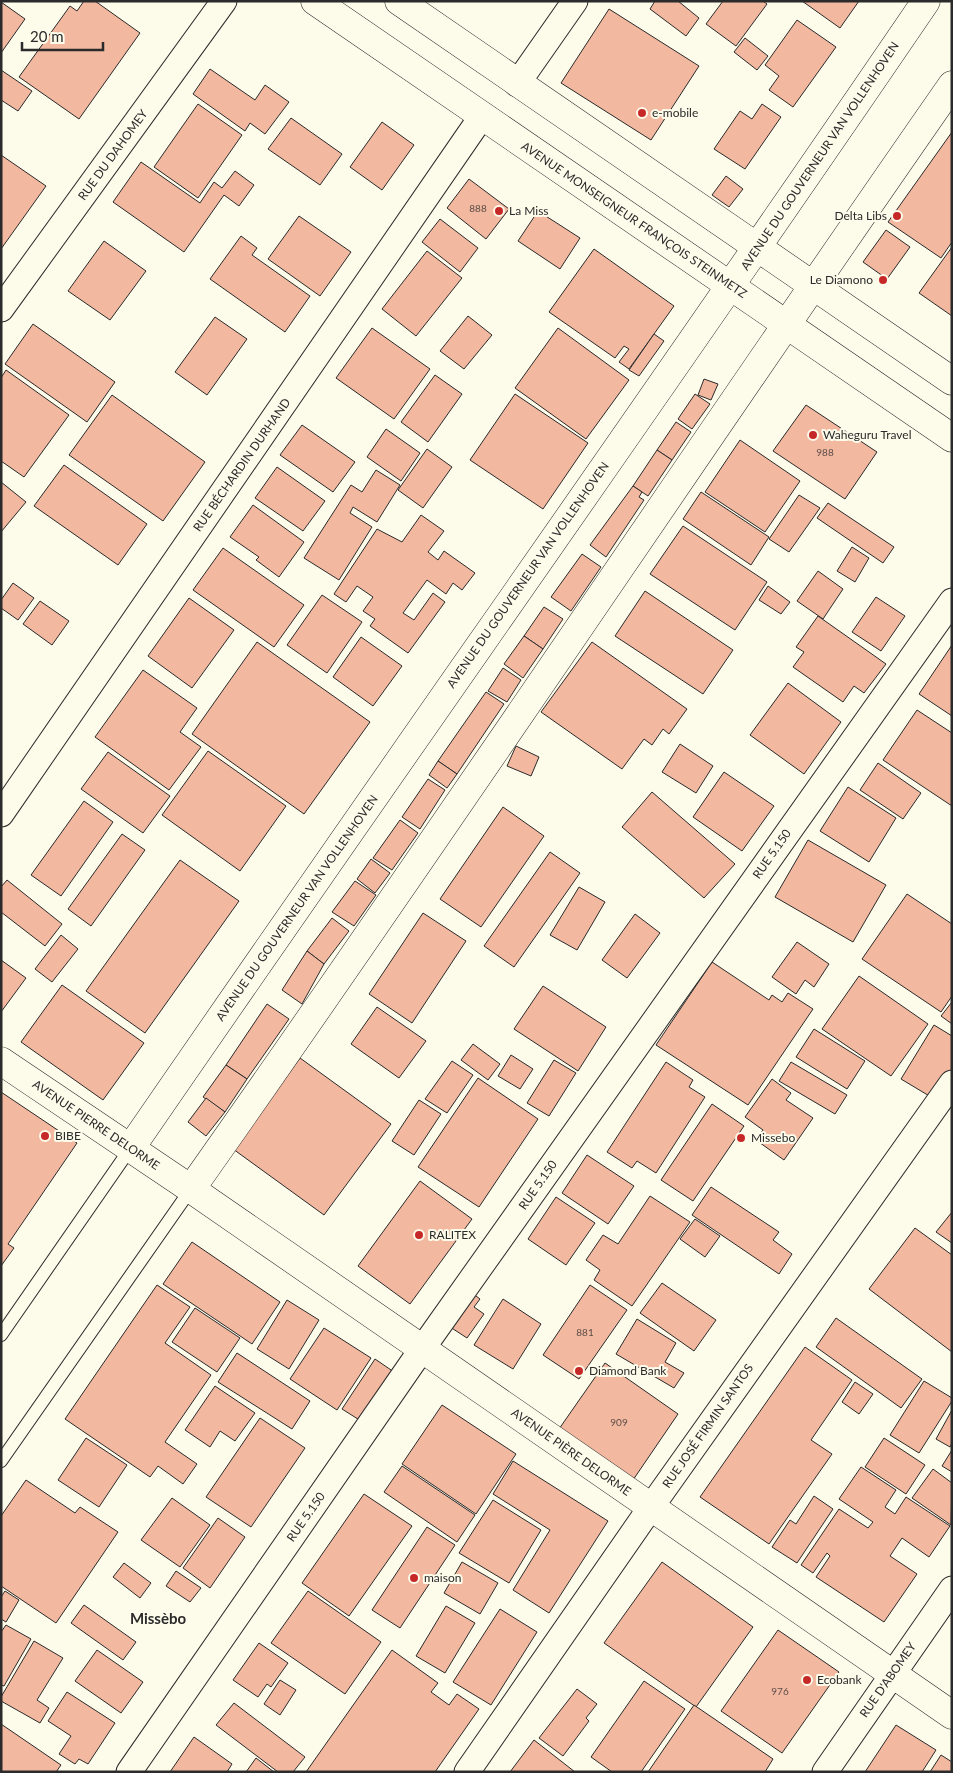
<svg xmlns="http://www.w3.org/2000/svg" width="953" height="1773" viewBox="0 0 953 1773" font-family="Lato,sans-serif">
<rect width="100%" height="100%" fill="#fdfbea"/>
<!-- building -->
<g fill="#f2b8a0" stroke="#2b2b2b">
<polygon points="84,1 95,1 140,33 79,119 19,77 70,6 77,11"/>
<polygon points="655,1 678,1 699,18 686,36 650,9"/>
<polygon points="723,1 763,1 767,4 736,46 706,24"/>
<polygon points="802,1 859,1 840,28"/>
<polygon points="1,2 25,19 1,53"/>
<polygon points="609,9 699,66 651,140 561,83"/>
<polygon points="797,20 836,47 793,107 769,90 779,76 765,65"/>
<polygon points="745,38 768,56 757,70 734,52"/>
<polygon points="210,69 255,100 265,85 289,102 265,134 250,123 245,131 193,94"/>
<polygon points="1,70 32,91 18,111 1,100"/>
<polygon points="198,104 242,135 198,198 154,167"/>
<polygon points="762,104 781,117 745,169 714,149 740,111 752,119"/>
<polygon points="291,118 342,154 320,185 268,149"/>
<polygon points="382,122 414,145 382,190 350,167"/>
<polygon points="952,132 952,242 941,258 888,222"/>
<polygon points="1,155 46,186 1,249"/>
<polygon points="141,162 200,203 214,182 222,188 235,171 254,185 239,206 224,195 184,252 113,202"/>
<polygon points="726,176 743,189 729,207 712,195"/>
<polygon points="469,179 509,209 486,239 447,208"/>
<polygon points="538,211 580,238 560,269 518,241"/>
<polygon points="299,216 351,252 320,296 268,259"/>
<polygon points="440,219 478,248 460,272 422,242"/>
<polygon points="886,230 910,247 887,279 863,262"/>
<polygon points="241,236 257,248 252,255 310,296 285,332 210,279"/>
<polygon points="104,241 146,271 110,320 68,291"/>
<polygon points="952,247 952,316 919,293"/>
<polygon points="594,249 674,306 629,369 619,362 629,349 624,346 615,358 549,312"/>
<polygon points="427,251 462,278 416,336 382,309"/>
<polygon points="468,316 492,335 464,369 440,351"/>
<polygon points="215,317 247,339 207,395 175,372"/>
<polygon points="33,324 115,382 87,422 5,364"/>
<polygon points="372,328 430,369 394,419 336,378"/>
<polygon points="558,328 629,380 586,439 515,388"/>
<polygon points="654,334 664,341 639,376 629,370"/>
<polygon points="6,370 69,415 24,477 1,461 1,378"/>
<polygon points="435,375 462,394 428,442 401,422"/>
<polygon points="704,379 718,384 711,400 698,395"/>
<polygon points="515,394 588,443 543,509 470,460"/>
<polygon points="695,394 710,404 692,429 678,419"/>
<polygon points="112,395 205,462 163,521 69,455"/>
<polygon points="806,405 877,452 845,499 773,451"/>
<polygon points="676,422 691,432 672,460 657,450"/>
<polygon points="302,425 355,462 333,492 280,455"/>
<polygon points="386,429 420,453 401,481 367,457"/>
<polygon points="740,440 800,481 765,532 705,492"/>
<polygon points="427,449 452,467 423,508 398,490"/>
<polygon points="657,450 672,460 648,496 633,486"/>
<polygon points="64,465 147,524 118,565 34,506"/>
<polygon points="277,467 325,501 303,531 255,498"/>
<polygon points="376,470 400,485 377,522 353,507 350,513 372,527 339,580 304,558 351,485 362,492"/>
<polygon points="1,482 26,502 1,532"/>
<polygon points="633,486 642,492 639,497 644,500 606,557 590,545"/>
<polygon points="701,492 769,537 751,565 683,519"/>
<polygon points="799,495 820,508 789,552 769,539"/>
<polygon points="828,503 894,547 883,563 817,518"/>
<polygon points="253,505 304,542 279,577 256,560 259,557 230,537"/>
<polygon points="421,515 444,531 428,552 438,560 444,551 475,573 462,590 453,583 446,594 427,580 403,613 414,620 433,593 445,602 408,653 370,626 375,619 363,611 373,597 357,586 346,602 334,594 377,529 402,542"/>
<polygon points="683,526 767,582 735,630 650,574"/>
<polygon points="852,547 869,558 855,582 837,571"/>
<polygon points="223,548 304,605 274,647 193,590"/>
<polygon points="582,554 601,567 571,611 551,597"/>
<polygon points="818,571 843,589 823,619 797,601"/>
<polygon points="13,583 34,598 18,620 1,608 1,600"/>
<polygon points="768,586 790,602 781,614 759,600"/>
<polygon points="645,591 733,650 703,694 615,636"/>
<polygon points="322,595 362,622 327,673 287,645"/>
<polygon points="876,597 905,616 881,651 852,632"/>
<polygon points="189,598 234,630 192,688 148,656"/>
<polygon points="40,601 69,621 52,645 23,624"/>
<polygon points="544,607 563,619 543,649 524,636"/>
<polygon points="818,616 886,664 864,693 854,686 843,702 793,667 804,652 796,647"/>
<polygon points="524,636 543,649 523,678 504,664"/>
<polygon points="361,637 402,666 373,706 333,677"/>
<polygon points="257,642 370,722 304,814 192,734"/>
<polygon points="592,642 687,709 669,734 663,729 652,745 644,739 622,769 541,712"/>
<polygon points="952,645 952,716 919,694"/>
<polygon points="503,668 521,680 507,702 488,691"/>
<polygon points="143,670 197,708 180,732 201,747 169,790 95,737"/>
<polygon points="788,683 841,722 804,774 750,735"/>
<polygon points="486,692 504,704 457,774 438,761"/>
<polygon points="917,710 952,733 952,806 883,760"/>
<polygon points="680,744 713,766 696,793 662,772"/>
<polygon points="516,746 539,757 531,776 507,766"/>
<polygon points="208,751 286,806 240,871 162,815"/>
<polygon points="108,752 170,796 143,833 81,789"/>
<polygon points="438,761 457,774 447,788 429,775"/>
<polygon points="878,763 921,793 903,819 860,790"/>
<polygon points="724,772 774,806 742,851 693,817"/>
<polygon points="428,779 445,790 420,829 402,817"/>
<polygon points="848,787 896,818 869,862 820,831"/>
<polygon points="652,792 735,864 704,898 622,827"/>
<polygon points="84,801 113,822 61,896 31,875"/>
<polygon points="503,807 544,836 481,927 440,899"/>
<polygon points="400,820 418,833 392,870 373,858"/>
<polygon points="122,834 145,850 91,926 68,909"/>
<polygon points="808,840 886,885 853,942 775,897"/>
<polygon points="550,852 580,873 514,967 484,946"/>
<polygon points="371,859 390,873 375,893 357,879"/>
<polygon points="180,860 239,901 145,1033 86,991"/>
<polygon points="7,880 62,924 45,946 1,912 1,887"/>
<polygon points="355,881 376,895 354,926 332,912"/>
<polygon points="579,887 605,902 577,950 550,935"/>
<polygon points="907,894 952,924 952,996 941,1012 862,959"/>
<polygon points="423,913 466,941 412,1023 369,994"/>
<polygon points="635,914 660,933 627,978 602,960"/>
<polygon points="332,918 349,931 324,964 307,951"/>
<polygon points="61,935 78,949 52,982 35,969"/>
<polygon points="797,942 829,964 814,987 805,980 796,994 772,977"/>
<polygon points="307,951 324,964 302,1004 282,990"/>
<polygon points="1,960 26,978 1,1012"/>
<polygon points="712,962 769,1000 772,995 782,1002 788,993 813,1009 748,1105 656,1045"/>
<polygon points="859,976 928,1024 891,1076 822,1029"/>
<polygon points="62,985 144,1043 103,1100 21,1042"/>
<polygon points="543,986 606,1027 578,1071 514,1029"/>
<polygon points="952,1002 952,1024 941,1016"/>
<polygon points="267,1004 289,1019 247,1079 226,1065"/>
<polygon points="377,1007 426,1041 399,1078 351,1044"/>
<polygon points="934,1025 952,1036 952,1074 936,1100 901,1079"/>
<polygon points="814,1029 865,1061 847,1089 796,1057"/>
<polygon points="473,1044 500,1064 488,1080 461,1060"/>
<polygon points="511,1055 533,1069 520,1089 498,1076"/>
<polygon points="300,1058 391,1124 324,1215 233,1149"/>
<polygon points="554,1060 576,1073 549,1116 527,1103"/>
<polygon points="452,1061 473,1075 447,1113 425,1099"/>
<polygon points="666,1062 693,1080 689,1087 705,1097 656,1173 637,1161 632,1168 607,1152"/>
<polygon points="791,1062 847,1095 835,1114 779,1081"/>
<polygon points="226,1065 247,1079 225,1112 203,1097"/>
<polygon points="478,1078 538,1119 479,1207 418,1167"/>
<polygon points="772,1079 791,1093 786,1100 813,1118 784,1160 756,1140 763,1130 745,1117"/>
<polygon points="1,1092 77,1143 8,1244 14,1248 1,1266"/>
<polygon points="206,1098 225,1112 206,1136 188,1122"/>
<polygon points="419,1100 441,1114 414,1155 392,1141"/>
<polygon points="712,1104 744,1126 693,1201 661,1180"/>
<polygon points="587,1155 634,1186 608,1224 562,1193"/>
<polygon points="420,1181 472,1219 410,1304 358,1266"/>
<polygon points="711,1187 779,1232 773,1240 792,1254 779,1274 692,1215"/>
<polygon points="650,1196 690,1222 632,1306 594,1280 600,1270 586,1260 603,1235 618,1244"/>
<polygon points="556,1197 595,1223 566,1265 528,1239"/>
<polygon points="952,1212 952,1243 936,1232"/>
<polygon points="695,1219 720,1236 705,1257 680,1239"/>
<polygon points="915,1228 952,1255 952,1352 869,1289"/>
<polygon points="192,1242 280,1302 252,1344 163,1284"/>
<polygon points="662,1283 716,1320 694,1351 640,1313"/>
<polygon points="157,1285 190,1307 165,1343 211,1375 165,1442 197,1464 183,1484 158,1466 150,1477 65,1419"/>
<polygon points="590,1285 627,1310 579,1379 543,1355"/>
<polygon points="468,1290 480,1299 474,1307 484,1314 467,1338 444,1323"/>
<polygon points="503,1299 541,1324 513,1369 474,1345"/>
<polygon points="287,1300 319,1320 289,1369 257,1349"/>
<polygon points="195,1308 240,1338 217,1372 172,1342"/>
<polygon points="836,1318 922,1379 901,1408 816,1347"/>
<polygon points="637,1319 676,1343 665,1362 684,1373 674,1388 616,1354"/>
<polygon points="324,1328 371,1358 337,1410 290,1379"/>
<polygon points="805,1347 852,1380 811,1440 832,1454 769,1544 700,1497"/>
<polygon points="237,1353 310,1401 292,1429 218,1382"/>
<polygon points="375,1359 394,1372 361,1421 342,1409"/>
<polygon points="605,1363 678,1414 633,1480 559,1429"/>
<polygon points="924,1381 952,1398 952,1401 919,1453 890,1435"/>
<polygon points="855,1382 873,1394 859,1414 842,1402"/>
<polygon points="215,1386 255,1413 235,1441 220,1431 210,1447 185,1430"/>
<polygon points="442,1405 516,1454 476,1514 402,1464"/>
<polygon points="952,1410 952,1443 950,1447 936,1439"/>
<polygon points="260,1418 305,1448 251,1527 206,1497"/>
<polygon points="86,1438 127,1465 99,1507 58,1480"/>
<polygon points="884,1438 925,1465 906,1494 865,1467"/>
<polygon points="952,1450 952,1472 942,1466"/>
<polygon points="513,1461 608,1521 549,1613 513,1590 550,1530 493,1494"/>
<polygon points="402,1466 475,1515 457,1542 384,1492"/>
<polygon points="861,1467 896,1490 885,1507 895,1514 906,1497 950,1526 929,1557 902,1538 890,1556 917,1574 884,1622 816,1577 830,1556 827,1553 813,1573 801,1565 839,1509 868,1528 873,1522 839,1499"/>
<polygon points="933,1469 952,1483 951,1525 912,1498"/>
<polygon points="26,1480 75,1513 80,1507 118,1532 56,1623 1,1586 1,1516"/>
<polygon points="364,1494 412,1526 349,1616 302,1583"/>
<polygon points="814,1496 833,1509 797,1563 772,1547 790,1520 796,1524"/>
<polygon points="172,1498 210,1525 180,1567 141,1540"/>
<polygon points="493,1500 541,1530 509,1583 459,1553"/>
<polygon points="218,1518 245,1537 210,1588 183,1568"/>
<polygon points="427,1527 455,1545 400,1628 372,1610"/>
<polygon points="462,1562 498,1583 480,1614 444,1593"/>
<polygon points="662,1562 753,1627 696,1707 604,1643"/>
<polygon points="124,1563 151,1583 140,1598 113,1577"/>
<polygon points="176,1571 201,1588 190,1602 166,1586"/>
<polygon points="5,1591 19,1600 6,1622 1,1619 1,1597"/>
<polygon points="308,1591 381,1642 345,1694 271,1643"/>
<polygon points="84,1605 136,1642 123,1660 71,1623"/>
<polygon points="446,1606 475,1623 445,1673 416,1656"/>
<polygon points="500,1609 537,1632 491,1705 453,1682"/>
<polygon points="6,1625 31,1639 4,1686 1,1685 1,1632"/>
<polygon points="778,1630 839,1672 782,1753 721,1711"/>
<polygon points="34,1641 63,1658 37,1700 49,1708 40,1723 1,1701 1,1697"/>
<polygon points="259,1643 288,1663 271,1687 267,1684 258,1697 233,1680"/>
<polygon points="97,1650 143,1682 121,1713 75,1681"/>
<polygon points="392,1650 438,1683 431,1692 449,1705 457,1694 479,1709 435,1772 306,1772"/>
<polygon points="280,1680 296,1690 280,1715 264,1704"/>
<polygon points="644,1681 685,1709 641,1772 612,1772 591,1757"/>
<polygon points="577,1689 597,1704 586,1718 589,1721 563,1756 539,1738"/>
<polygon points="67,1692 115,1723 88,1764 79,1759 75,1764 59,1754 71,1736 48,1721"/>
<polygon points="234,1703 305,1757 293,1772 278,1772 216,1725"/>
<polygon points="694,1705 773,1759 765,1772 648,1772"/>
<polygon points="1,1724 61,1765 56,1772 1,1772"/>
<polygon points="896,1725 936,1750 922,1772 865,1772"/>
<polygon points="194,1737 232,1764 227,1772 170,1772"/>
<polygon points="534,1740 575,1772 510,1772"/>
<polygon points="941,1755 952,1762 952,1772 930,1772"/>
<polygon points="256,1758 274,1772 246,1772"/>
</g>
<g fill="none" stroke-linecap="round" stroke-linejoin="round">
<defs>
<g id="lane">
<polyline points="1,1335 130,1149"/>
<polyline points="1,1461 191,1189"/>
</g>
<g id="street">
<polyline points="517,84 575,1"/>
<polyline points="1,309 224,1"/>
<polyline points="1,814 482,116"/>
<polyline points="129,1772 422,1349 952,601"/>
<polyline points="467,1772 651,1507 952,1083"/>
<polyline points="825,1772 952,1589"/>
</g>
<g id="secondary">
<polyline points="1,1061 191,1189 952,1715"/>
<path d="M130,1149C394,765 664,386 926,1"/>
<path d="M191,1189C449,824 696,452 952,85"/>
</g>
<g id="primary">
<polyline points="315,1 952,438"/>
<polyline points="399,1 952,381"/>
</g>
</defs>
<!-- lane casing -->
<use href="#lane" stroke="#2b2b2b" stroke-width="14"/>
<!-- street casing -->
<use href="#street" stroke="#2b2b2b" stroke-width="27"/>
<!-- secondary casing -->
<use href="#secondary" stroke="#2b2b2b" stroke-width="29"/>
<!-- primary casing -->
<use href="#primary" stroke="#2b2b2b" stroke-width="29"/>
<!-- lane -->
<use href="#lane" stroke="#fdfbea" stroke-width="12"/>
<!-- street -->
<use href="#street" stroke="#fdfbea" stroke-width="25"/>
<!-- secondary -->
<use href="#secondary" stroke="#fdfbea" stroke-width="28"/>
<!-- primary -->
<use href="#primary" stroke="#fdfbea" stroke-width="28"/>
</g>
<!-- markers -->
<g fill="#c62828" stroke="#fdfbea" stroke-width="2">
<circle cx="642" cy="113" r="5"/>
<circle cx="499" cy="211" r="5"/>
<circle cx="897" cy="216" r="5"/>
<circle cx="883" cy="280" r="5"/>
<circle cx="813" cy="435" r="5"/>
<circle cx="45" cy="1136" r="5"/>
<circle cx="741" cy="1138" r="5"/>
<circle cx="419" cy="1235" r="5"/>
<circle cx="579" cy="1371" r="5"/>
<circle cx="414" cy="1578" r="5"/>
<circle cx="807" cy="1680" r="5"/>
</g>
<g text-anchor="middle" stroke-width="4" stroke-linejoin="round" paint-order="stroke">
<!-- number labels -->
<g font-size="10" fill="#5d4e48">
<text x="478" y="212">888</text>
<text x="825" y="456">988</text>
<text x="585" y="1336">881</text>
<text x="619" y="1426">909</text>
<text x="780" y="1695">976</text>
</g>
<!-- poi labels -->
<g font-size="12" fill="#2b2b2b" stroke="#fdfbea" text-anchor="start">
<text x="652" y="117">e-mobile</text>
<text x="509" y="215">La Miss</text>
<text x="887" y="220" text-anchor="end">Delta Libs</text>
<text x="873" y="284" text-anchor="end">Le Diamono</text>
<text x="823" y="439">Waheguru Travel</text>
<text x="55" y="1140">BIBE</text>
<text x="751" y="1142">Missebo</text>
<text x="429" y="1239">RALITEX</text>
<text x="589" y="1375">Diamond Bank</text>
<text x="424" y="1582">maison</text>
<text x="817" y="1684">Ecobank</text>
</g>
<!-- street labels -->
<g font-size="12" fill="#2b2b2b" stroke="#fdfbea">
<text transform="translate(113 155) rotate(-54)" y="4">RUE DU DAHOMEY</text>
<text transform="translate(820 156) rotate(-56)" y="4">AVENUE DU GOUVERNEUR VAN VOLLENHOVEN</text>
<text transform="translate(634 220) rotate(34)" y="4">AVENUE MONSEIGNEUR FRANÇOIS STEINMETZ</text>
<text transform="translate(242 465) rotate(-55)" y="4">RUE BÉCHARDIN DURHAND</text>
<text transform="translate(528 575) rotate(-55)" y="4">AVENUE DU GOUVERNEUR VAN VOLLENHOVEN</text>
<text transform="translate(772 854) rotate(-55)" y="4">RUE 5.150</text>
<text transform="translate(297 908) rotate(-55)" y="4">AVENUE DU GOUVERNEUR VAN VOLLENHOVEN</text>
<text transform="translate(96 1125) rotate(34)" y="4">AVENUE PIERRE DELORME</text>
<text transform="translate(538 1185) rotate(-55)" y="4">RUE 5.150</text>
<text transform="translate(708 1426) rotate(-55)" y="4">RUE JOSÉ FIRMIN SANTOS</text>
<text transform="translate(571 1452) rotate(35)" y="4">AVENUE PIÈRE DELORME</text>
<text transform="translate(306 1517) rotate(-55)" y="4">RUE 5.150</text>
<text transform="translate(888 1680) rotate(-55)" y="4">RUE D'ABOMEY</text>
</g>
<!-- quarter labels -->
<g font-size="15" font-weight="bold" fill="#2b2b2b" stroke="#fdfbea">
<text x="158" y="1624">Missèbo</text>
</g>
</g>
<!-- border -->
<rect width="953" height="1773" fill="none" stroke="#2b2b2b" stroke-width="5"/>
<!-- scale -->
<path d="M22 42v8h81v-8" fill="none" stroke="#2b2b2b" stroke-width="2.5"/>
<text x="30" y="42" font-size="15" fill="#2b2b2b" stroke="#fdfbea" stroke-width="4" paint-order="stroke">20 m</text>
</svg>
